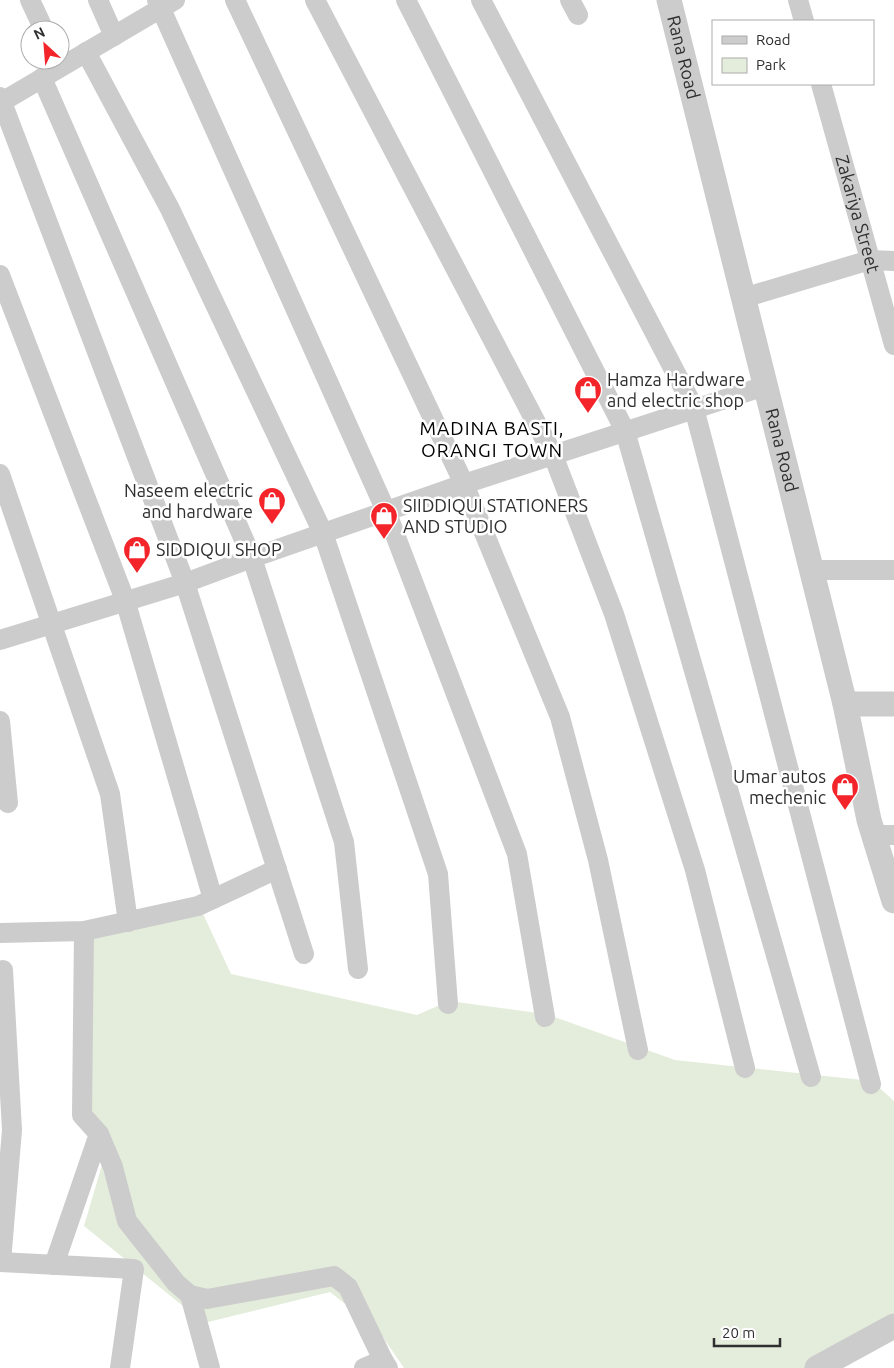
<svg xmlns="http://www.w3.org/2000/svg" width="894" height="1368" viewBox="0 0 894 1368" font-family="Ubuntu,sans-serif">
<rect width="100%" height="100%" fill="#fff"/>
<!-- green -->
<polygon fill="#e4eddb" points="198,903 231,974 417,1015 449,1001 546,1014 675,1060 872,1081 894,1101 894,1325 815,1368 404,1368 378,1330 330,1292 204,1323 84,1226 109,1141 83,1112 85,928"/>
<g fill="none" stroke-linecap="round" stroke-linejoin="round">
<!-- minor -->
<g stroke="#ccc" stroke-width="20">
<polyline points="30,0 44,30"/>
<polyline points="98,0 114,36"/>
<polyline points="157,0 386,511 517,854 545,1017"/>
<polyline points="235,0 464,484 560,717 598,860 638,1050"/>
<polyline points="315,0 553,455 614,614 695,870 745,1068"/>
<polyline points="406,0 625,431 811,1077"/>
<polyline points="481,0 694,408 871,1084"/>
<polyline points="570,0 578,15"/>
<polyline points="798,0 804,21"/>
<polyline points="86,52 170,209 323,533 438,874 448,1004"/>
<polyline points="42,78 252,558 344,842 358,969"/>
<path id="s1" d="M821,84L894,345"/>
<polyline points="0,97 185,583 304,954"/>
<polyline points="0,103 175,0"/>
<polyline points="0,275 125,600 213,899"/>
<polyline points="743,298 870,260 894,261"/>
<polyline points="0,474 110,794 128,922"/>
<polyline points="811,570 894,570"/>
<polyline points="0,640 185,583 252,558 464,484 765,386"/>
<polyline points="0,721 8,803"/>
<polyline points="873,835 894,835"/>
<polyline points="0,933 84,931 198,906 277,869"/>
<polyline points="99,1134 113,1167 127,1221 176,1283 190,1295 207,1299 334,1276 348,1287 383,1360 388,1368"/>
<polyline points="0,1262 134,1269 120,1368"/>
<polyline points="1,1262 12,1130 3,970"/>
<polyline points="54,1265 99,1134 82,1115 84,931"/>
<polyline points="190,1295 210,1368"/>
<polyline points="364,1368 383,1360"/>
</g>
<!-- tertiary -->
<g stroke="#ccc" stroke-width="25">
<path id="s2" d="M669,0L845,704L869,820L894,901"/>
<polyline points="845,704 894,704"/>
<polyline points="817,1368 894,1326"/>
</g>
</g>
<!-- icons -->
<defs>
<symbol id="shop-pin" viewBox="-11 -11 22 30"><path d="M0 17L-7.5 6A9.5 9.5 0 1 1 7.5 6Z" fill="#f3242a" stroke="#fff"/><path d="M-5-2.5h2.3a2.7 3.5 0 0 1 5.4 0H5L5.5 6h-11ZM-1.5-2.5h3a1.5 2.3 0 0 0-3 0Z" fill="#fff"/></symbol>
</defs>
<g fill-rule="evenodd">
<use href="#shop-pin" x="572" y="374" width="32" height="43"/>
<use href="#shop-pin" x="256" y="485" width="32" height="43"/>
<use href="#shop-pin" x="368" y="500" width="32" height="43"/>
<use href="#shop-pin" x="121" y="534" width="32" height="43"/>
<use href="#shop-pin" x="829" y="771" width="32" height="43"/>
</g>
<g text-anchor="middle" stroke-width="5" stroke-linejoin="round" paint-order="stroke">
<!-- street labels -->
<g font-size="18" fill="#2f2f2f" stroke="#fff">
<text dy="6" stroke="none"><textPath href="#s2" startOffset="59">Rana Road</textPath></text>
<text dy="6" stroke="none"><textPath href="#s1" startOffset="135">Zakariya Street</textPath></text>
<text dy="6" stroke="none"><textPath href="#s2" startOffset="464">Rana Road</textPath></text>
</g>
<!-- poi labels -->
<g font-size="18" fill="#2f2f2f" stroke="#fff" text-anchor="start">
<text x="607" y="386">Hamza Hardware<tspan x="607" dy="21">and electric shop</tspan></text>
<text x="253" y="497" text-anchor="end">Naseem electric<tspan x="253" dy="21">and hardware</tspan></text>
<text x="403" y="512">SIIDDIQUI STATIONERS<tspan x="403" dy="21">AND STUDIO</tspan></text>
<text x="156" y="556">SIDDIQUI SHOP</text>
<text x="826" y="783" text-anchor="end">Umar autos<tspan x="826" dy="21">mechenic</tspan></text>
</g>
<!-- neighbourhood labels -->
<g font-size="19" letter-spacing="1" fill="#000" stroke="#fff">
<text x="492" y="435">MADINA BASTI,<tspan x="492" dy="22">ORANGI TOWN</tspan></text>
</g>
</g>
<!-- legend -->
<rect x="712" y="20" width="162" height="65" fill="#ffffff" stroke="#acacac"/>
<rect x="722" y="36" width="25" height="8" fill="#cccccc" stroke="#acacac"/>
<text x="756" y="45" font-size="15" fill="#2f2f2f">Road</text>
<rect x="722" y="58" width="25" height="15" fill="#e4eddb" stroke="#acacac"/>
<text x="756" y="70" font-size="15" fill="#2f2f2f">Park</text>
<!-- north arrow -->
<g transform="translate(45 45) rotate(334)"><circle r="24" fill="#ffffff" stroke="#acacac"/>
<path d="M0-4L9 19L0 12L-9 19Z" fill="#f3242a"/>
<text y="-8" font-size="14" font-weight="bold" text-anchor="middle" fill="#2f2f2f">N</text>
</g>
<!-- scale -->
<path d="M714 1338v8h66v-8" fill="none" stroke="#2f2f2f" stroke-width="2.5"/>
<text x="722" y="1338" font-size="15" fill="#2f2f2f" stroke="#ffffff" stroke-width="4" paint-order="stroke">20 m</text>
</svg>
